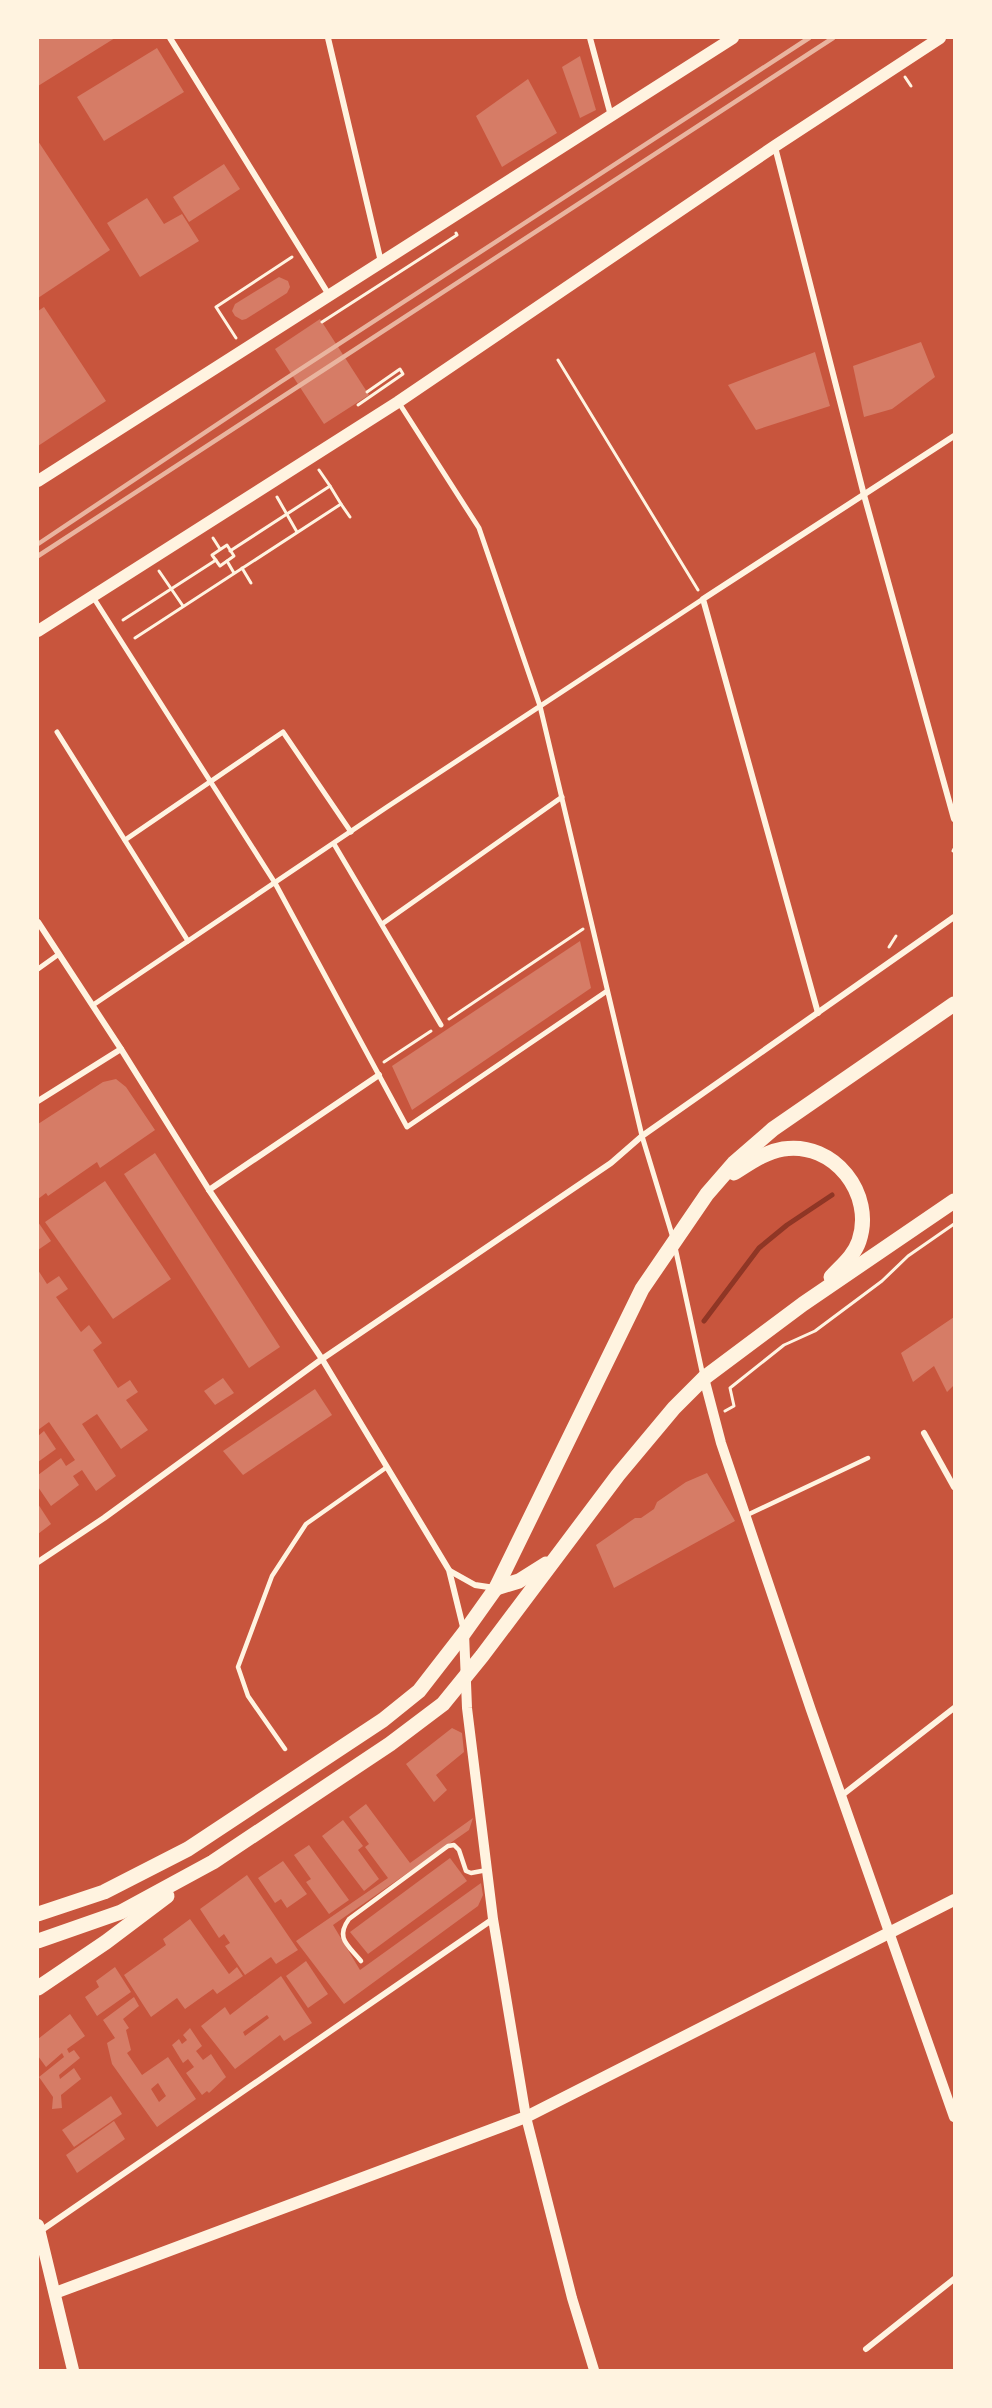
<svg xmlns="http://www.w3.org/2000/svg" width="992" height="2408" viewBox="0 0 992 2408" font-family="'Roboto Condensed',sans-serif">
<rect width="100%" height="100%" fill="#c8553d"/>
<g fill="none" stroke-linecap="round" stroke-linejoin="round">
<!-- stream -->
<polyline stroke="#8f3625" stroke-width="5" points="704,1321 759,1248 787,1225 832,1195"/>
</g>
<!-- building -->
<g fill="#d67c66" fill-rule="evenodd">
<polygon points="38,38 115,38 38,86"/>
<polygon points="157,48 184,92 104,141 77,97"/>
<polygon points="580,56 596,110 580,118 562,67"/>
<polygon points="528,79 557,133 502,167 476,116"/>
<polygon points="38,141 110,250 38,298"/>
<polygon points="224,164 240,189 189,222 173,197"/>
<polygon points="147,198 164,224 182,214 199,241 140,277 107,223"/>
<polygon points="279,277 288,281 290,287 287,293 246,319 242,320 235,316 232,311 235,304"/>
<polygon points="44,307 106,401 38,446 38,311"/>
<polygon points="320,319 369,395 324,424 275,349"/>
<polygon points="921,342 935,377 892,409 864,417 853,366"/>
<polygon points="815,352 830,406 756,430 728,385"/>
<polygon points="580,941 591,988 412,1110 392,1066"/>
<polygon points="116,1079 126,1087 155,1130 100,1168 97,1162 48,1196 46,1193 38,1199 38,1124 103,1082"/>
<polygon points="155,1153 280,1347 249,1368 124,1174"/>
<polygon points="105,1181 171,1279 113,1319 45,1222"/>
<polygon points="38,1222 51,1241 38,1250"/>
<polygon points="38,1270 47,1284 59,1276 68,1289 56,1297 81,1332 89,1325 102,1343 93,1350 118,1388 130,1380 138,1392 126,1400 148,1430 121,1449 97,1414 82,1424 116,1476 96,1491 82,1470 73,1476 79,1485 51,1506 38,1487 38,1475 61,1458 66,1466 75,1460 49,1422 38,1430"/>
<polygon points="954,1317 954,1385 947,1392 934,1366 913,1382 901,1353"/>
<polygon points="223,1378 234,1393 215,1405 204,1391"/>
<polygon points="315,1389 332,1415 243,1475 223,1451"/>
<polygon points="44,1431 56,1449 38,1462 38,1436"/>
<polygon points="707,1473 735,1521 614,1588 596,1545 635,1518 641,1518 654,1509 657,1502 686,1482"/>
<polygon points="38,1504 51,1524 38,1534"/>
<polygon points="452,1728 462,1733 464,1752 436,1775 447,1790 434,1802 406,1764"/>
<polygon points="366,1804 410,1863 473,1818 469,1830 333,1925 360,1970 481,1883 483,1895 478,1906 344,2004 296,1941 388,1878 365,1847 369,1844 349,1817"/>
<polygon points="343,1820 363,1846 358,1850 379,1879 364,1891 322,1836"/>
<polygon points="309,1845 349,1900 329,1914 306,1882 311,1879 294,1855"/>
<polygon points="450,1858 467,1881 368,1954 350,1932"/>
<polygon points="283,1861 307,1894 287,1908 281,1899 275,1903 258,1878"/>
<polygon points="247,1875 298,1950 276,1964 271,1957 245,1975 225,1946 230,1943 224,1934 219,1938 200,1909"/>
<polygon points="190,1919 229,1974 237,1967 243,1976 217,1994 213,1989 185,2009 177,1998 151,2017 124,1975 166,1945 163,1939"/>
<polygon points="306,1961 328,1994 308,2008 286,1976"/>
<polygon points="115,1967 131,1992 97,2016 85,1997 99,1987 96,1981"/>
<path d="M281,1976L312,2023L284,2041L280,2035L235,2069L201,2026L225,2007L230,2015ZM267,2015L269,2018L245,2036L243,2032Z"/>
<path d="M134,1997L139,2006L123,2019L129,2028L126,2030L131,2050L127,2053L142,2075L168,2057L196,2099L157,2127L112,2064L107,2043L115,2038L103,2020ZM158,2083L166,2096L159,2102L151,2089Z"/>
<polygon points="70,2014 85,2036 67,2049 69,2053 74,2050 80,2058 59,2075 60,2079 74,2068 81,2079 61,2095 62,2108 52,2109 53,2097 39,2077 64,2057 62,2053 46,2067 38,2056 38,2039"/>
<polygon points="190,2028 202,2046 196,2051 203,2060 211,2054 226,2077 209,2093 207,2091 202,2095 186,2073 194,2067 188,2059 183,2063 172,2045 179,2039 182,2044 187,2040 183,2035"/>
<polygon points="111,2096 122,2114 74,2147 62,2130"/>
<polygon points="114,2121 125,2139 77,2173 66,2155"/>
</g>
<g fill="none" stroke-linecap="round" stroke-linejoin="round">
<!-- path -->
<g stroke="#fff3e0" stroke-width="3">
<polyline points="905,77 911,86"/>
<polyline points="322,322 457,235 456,233"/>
<polyline points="236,338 216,307 292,257"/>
<polyline points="558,360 698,590"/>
<polyline points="358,405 403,374 400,369 367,392"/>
<polyline points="277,497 297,532"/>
<polyline points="341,504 350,517"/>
<polyline points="213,538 220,549"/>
<polygon points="227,545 234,556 220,566 212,555"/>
<polyline points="230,551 330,486 319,470"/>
<polyline points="227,561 234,573"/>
<polyline points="242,568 251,583"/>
<polyline points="159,571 183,606"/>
<polyline points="123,620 216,560"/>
<polyline points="135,638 341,504 330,486"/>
<polyline points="953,851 954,849"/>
<polyline points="889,947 896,936"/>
<polyline points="449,1019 583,929"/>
<polyline points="384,1062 431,1031"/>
<polyline points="725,1411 734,1406 730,1388 784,1345 815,1331 882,1281 908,1256 954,1224"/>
</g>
<!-- service -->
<g stroke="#fff3e0" stroke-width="4.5">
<polyline points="745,1516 868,1458"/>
<polyline points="285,1749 248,1696 238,1667 272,1576 306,1524 387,1467"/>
<path d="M361,1961C348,1945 335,1938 349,1919L448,1846L454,1845L459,1850L466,1871L471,1873L487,1870"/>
</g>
<!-- pedestrian -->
<g stroke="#fff3e0" stroke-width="5">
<polyline points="399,403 479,528 540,706 642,1136 673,1238"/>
<polyline points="93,597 275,883 407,1127 607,991"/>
<polyline points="57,732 188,941"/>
<polyline points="125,840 283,732 351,832"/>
<polyline points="334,844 441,1025"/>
<polyline points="382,924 562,797"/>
<polyline points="38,969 59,954"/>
<polyline points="93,1005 387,807 703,599"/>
<polyline points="675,1247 703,1376"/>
</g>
<!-- minor -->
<g stroke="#fff3e0" stroke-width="6">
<polyline points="170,38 329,295"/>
<polyline points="328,38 381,262"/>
<polyline points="590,38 611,116"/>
<polyline points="775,147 864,495 954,819"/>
<polyline points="38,922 121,1049 209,1190 322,1359 387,1467 449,1570 464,1631"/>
<polyline points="818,1013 703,599 954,436"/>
<polyline points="38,1101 121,1049"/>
<polyline points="209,1190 379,1075"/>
<polyline points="924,1433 954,1487"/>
<polyline points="38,1562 104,1518 322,1359 611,1163 642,1136 954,917"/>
<polyline points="450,1571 475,1585 495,1588"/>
<polyline points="841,1796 954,1708"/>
<polyline points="39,2232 493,1919"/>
<polyline points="866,2349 954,2279"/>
</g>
<!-- tertiary -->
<g stroke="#fff3e0" stroke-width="10">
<polyline points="704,1378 721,1443 811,1710 954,2117"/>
<polyline points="464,1633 467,1708 493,1919 526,2117 572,2298 594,2370"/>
</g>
<!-- secondary -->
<g stroke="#fff3e0" stroke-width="12">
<polyline points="38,481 733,38"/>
<polyline points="38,631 398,402 775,146 940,38"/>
<polyline points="38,2225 73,2370"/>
<polyline points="55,2293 526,2117 954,1900"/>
</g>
<!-- primary -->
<g stroke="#fff3e0" stroke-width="15">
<path d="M734,1173C750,1163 765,1152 783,1149C834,1141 875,1194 859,1241C854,1256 841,1266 831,1277"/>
<polyline points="496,1588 519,1581 546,1564"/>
<polyline points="38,1914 104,1892 188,1849 383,1720 419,1691 464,1633 496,1588 642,1289 707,1194 734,1163 773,1129 954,1004"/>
<polyline points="38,1941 121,1912 213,1862 390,1744 443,1704 482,1656 618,1475 674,1408 704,1378 803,1304 954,1201"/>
<polyline points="38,1988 106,1942 167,1896"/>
</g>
<!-- rail -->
<g stroke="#e9b49f" stroke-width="4.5">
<polyline points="38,544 279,383 809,38"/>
<polyline points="38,556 833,38"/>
</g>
</g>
<!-- border -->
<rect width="992" height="2408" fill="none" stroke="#fff3e0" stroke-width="78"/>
</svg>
